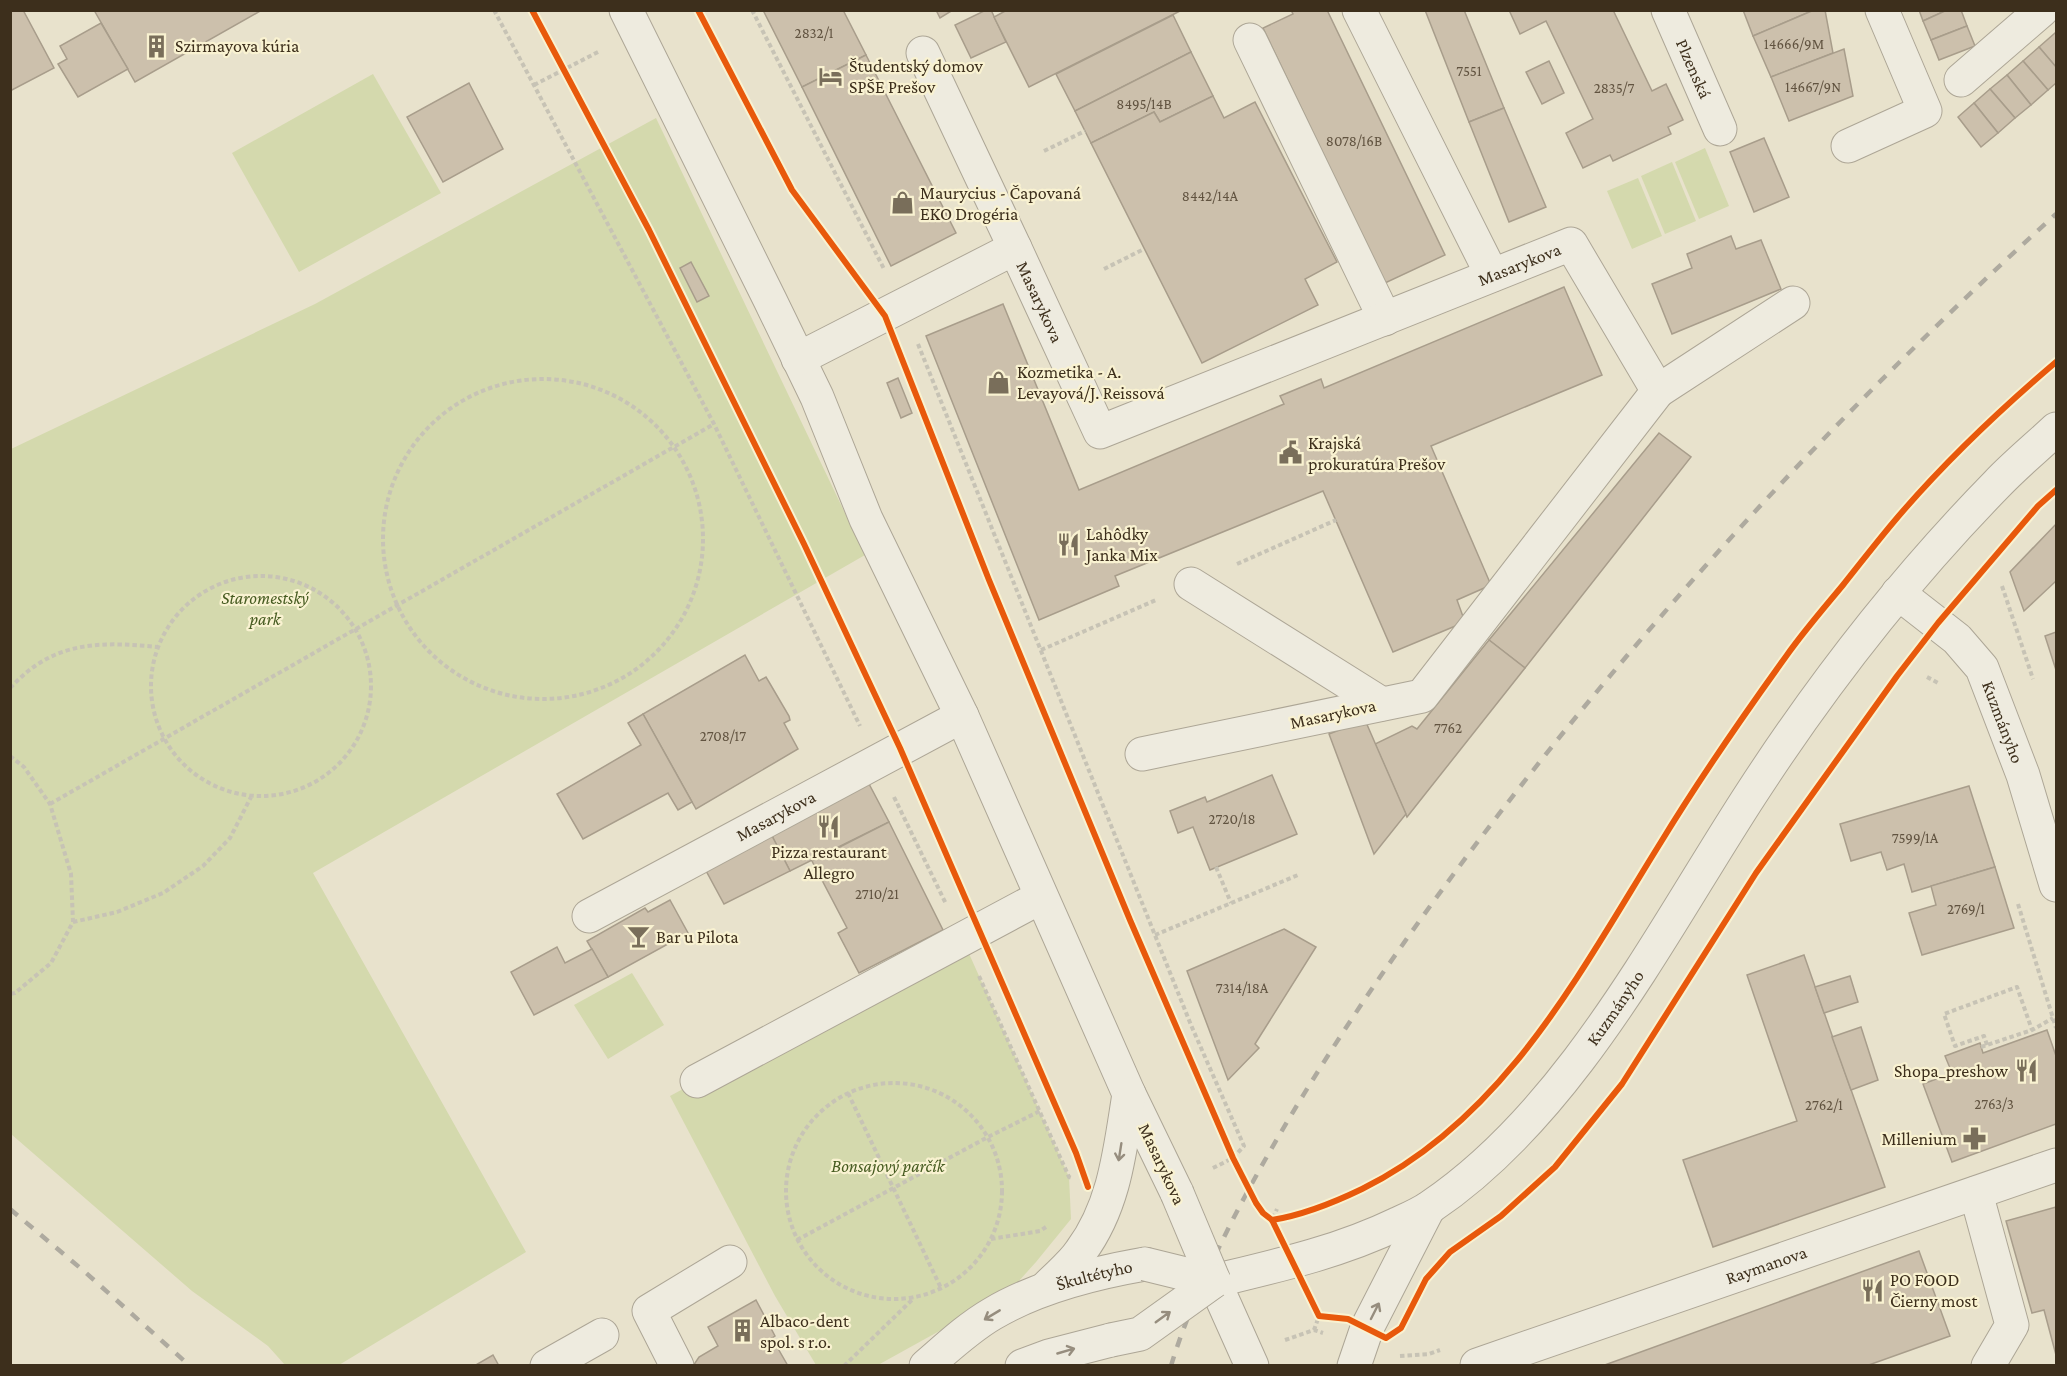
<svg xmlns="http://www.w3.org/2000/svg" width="2067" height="1376" viewBox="0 0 2067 1376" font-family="'Crimson Pro',serif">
<rect width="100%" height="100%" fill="#e8e2cc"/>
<!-- green -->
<g fill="#d4d9ad">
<polygon points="373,74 441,193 299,272 232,153"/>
<polygon points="656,118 865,555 313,873 526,1252 339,1365 285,1365 268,1346 192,1291 11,1134 11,449 315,304"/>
<polygon points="1705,148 1729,206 1699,219 1675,162"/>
<polygon points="1672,162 1696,221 1665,234 1641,176"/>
<polygon points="1638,178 1662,236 1632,249 1607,191"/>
<polygon points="962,938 1069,1177 1071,1219 1036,1262 1008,1293 878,1365 816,1365 775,1296 670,1096"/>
<polygon points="632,973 664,1025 608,1059 574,1005"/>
</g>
<!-- building -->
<g fill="#ccc0ac" stroke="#a89d8b" stroke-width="1.5">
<polygon points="10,10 23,10 54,68 10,91"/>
<polygon points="94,10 262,10 135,82"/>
<polygon points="763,10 843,10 866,55 802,87"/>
<polygon points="936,10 953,10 940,18"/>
<polygon points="986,10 991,10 1006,42 971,58 955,25"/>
<polygon points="1007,10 1182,10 1029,87 994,17"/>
<polygon points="1291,10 1327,10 1445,255 1385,283 1263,28 1293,14"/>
<polygon points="1425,10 1464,10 1504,108 1469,122"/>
<polygon points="1509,10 1613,10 1652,91 1666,84 1683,120 1668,127 1671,134 1613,161 1610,155 1583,168 1566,133 1593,119 1546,21 1520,34"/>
<polygon points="1743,10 1814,10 1753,36"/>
<polygon points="1814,10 1825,10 1833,53 1771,77 1753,36"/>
<polygon points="1919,10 1947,10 1923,21"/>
<polygon points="1947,10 1961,10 1967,26 1931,40 1923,21"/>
<polygon points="1173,15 1191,52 1075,111 1056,74"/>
<polygon points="101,23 128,69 78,97 58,64 67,59 60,46"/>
<polygon points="1967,26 1975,46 1939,60 1931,40"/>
<polygon points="2055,33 2056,34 2056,67 2039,47"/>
<polygon points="2039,47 2056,67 2056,83 2048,90 2023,61"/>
<polygon points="1844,49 1853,96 1789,121 1771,77"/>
<polygon points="1191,52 1213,96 1160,122 1154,112 1091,143 1075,111"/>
<polygon points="866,55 956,233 891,266 802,87"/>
<polygon points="1549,61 1564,93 1542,104 1526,72"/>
<polygon points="2023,61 2048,90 2031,105 2007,75"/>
<polygon points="2007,75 2031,105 2015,118 1990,89"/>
<polygon points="469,83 503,149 443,182 407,117"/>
<polygon points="1990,89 2015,118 1998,133 1974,103"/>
<polygon points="1213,96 1224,118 1255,102 1337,262 1305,279 1318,305 1202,363 1091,143 1154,112 1160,122"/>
<polygon points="1974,103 1998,133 1981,147 1958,117"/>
<polygon points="1504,108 1546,207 1509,222 1469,122"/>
<polygon points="1764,138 1789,197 1754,212 1730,152"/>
<polygon points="1731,236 1736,249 1761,240 1781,289 1672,334 1652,284 1692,268 1687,254"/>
<polygon points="691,262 709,296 697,302 680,268"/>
<polygon points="1564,287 1602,375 1431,446 1491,585 1457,600 1465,622 1393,652 1323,491 1115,576 1119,586 1039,620 926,336 1003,304 1079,490 1284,404 1280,396 1321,379 1324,388"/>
<polygon points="898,378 912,413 901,418 887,383"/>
<polygon points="1659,433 1691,457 1525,668 1489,640"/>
<polygon points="2056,524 2056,581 2024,611 2010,572"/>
<polygon points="2056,632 2056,670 2045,636"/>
<polygon points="1489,640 1525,668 1407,817 1375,744 1412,726 1417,729"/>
<polygon points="745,655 759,681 766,677 769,682 789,716 790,720 784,723 798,749 696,809 643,714"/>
<polygon points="643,714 692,802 678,810 668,793 583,839 557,794 641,745 628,723"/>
<polygon points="1365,720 1406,814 1374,854 1329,734"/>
<polygon points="1272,775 1297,834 1210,870 1193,827 1178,833 1170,811 1205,797 1207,802"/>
<polygon points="868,782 889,822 790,871 769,830"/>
<polygon points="1969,786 1995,867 1912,892 1904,864 1887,870 1881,852 1851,861 1840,824"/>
<polygon points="889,822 943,930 859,973 838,933 847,928 812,861"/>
<polygon points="769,830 790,871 724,904 704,867"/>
<polygon points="1995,867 2014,928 1922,955 1909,913 1936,905 1931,886"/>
<polygon points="670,900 688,933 608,977 587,941 645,908 648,912"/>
<polygon points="1284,929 1316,947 1255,1044 1259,1048 1228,1080 1187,971"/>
<polygon points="557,947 565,963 592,949 608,977 534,1015 511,972"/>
<polygon points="1804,955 1885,1187 1713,1247 1683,1160 1797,1121 1747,975"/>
<polygon points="1850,976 1858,1002 1824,1013 1815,987"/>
<polygon points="1861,1027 1878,1080 1851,1090 1832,1037"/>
<polygon points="2047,1030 2056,1056 2056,1124 1952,1162 1923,1084 1952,1073 1945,1056 1980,1043 1983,1053"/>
<polygon points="2056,1207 2056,1355 2044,1310 2032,1313 2006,1221"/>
<polygon points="1919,1251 1950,1336 1866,1366 1602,1366"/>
<polygon points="756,1300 775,1336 772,1338 788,1366 693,1366 699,1357 718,1346 708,1327"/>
<polygon points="493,1355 499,1366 474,1366"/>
</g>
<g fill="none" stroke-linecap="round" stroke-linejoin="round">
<defs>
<g id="minor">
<polyline points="626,10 770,300 817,397 866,519 962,716 1129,1094 1177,1193"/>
<polyline points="1359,10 1492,275"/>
<path id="s1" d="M1668,10L1720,129"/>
<polyline points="1250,40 1385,319"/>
<polyline points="923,53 1015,248"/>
<polyline points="1961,80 2042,10"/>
<polyline points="1848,146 1925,111 1882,10"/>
<path id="s2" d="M798,359L1015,248L1100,432L1571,244L1658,391L1422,696L1142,754"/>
<polyline points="1658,391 1793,303"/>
<polyline points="1191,584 1382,704"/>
<path id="s3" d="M1898,593L1957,639L1982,668L2023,775L2056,885"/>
<path id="s4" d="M589,916L962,716"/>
<polyline points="697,1081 1041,897"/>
<polyline points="1976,1193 2012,1325 1988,1366"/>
<path d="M1046,1288C1057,1276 1072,1265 1081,1251C1115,1205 1120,1150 1129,1094"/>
<path id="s5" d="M1477,1365L2056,1165"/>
<polyline points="547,1366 602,1335"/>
<polyline points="677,1366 649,1311 730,1262"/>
<path id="s6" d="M926,1366C947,1348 968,1328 992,1314C1037,1287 1093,1273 1145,1264"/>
<polyline points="1022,1366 1049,1356 1111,1340"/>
<path id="s7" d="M1252,1366L1214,1281C1276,1266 1339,1252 1397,1224C1408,1219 1420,1214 1430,1207C1571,1112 1660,934 1751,794C1823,683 1905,578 1997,484C2016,464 2037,447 2056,429"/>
<polyline points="1354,1366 1367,1328 1428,1209"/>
</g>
</defs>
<!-- minor casing -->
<use href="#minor" stroke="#ada696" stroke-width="35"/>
<!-- path -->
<g stroke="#c7c3b5" stroke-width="4" stroke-dasharray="4.5 3" stroke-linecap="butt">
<polyline points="494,10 714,424 860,726"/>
<polyline points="752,10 884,269"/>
<polyline points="534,85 600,51"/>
<polyline points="1044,151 1085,131"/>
<polyline points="1104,269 1144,249"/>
<polyline points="918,344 1191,1025 1244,1146 1233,1158 1211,1169"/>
<circle cx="543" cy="539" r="160"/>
<polyline points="1237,564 1336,520"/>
<circle cx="261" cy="686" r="110"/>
<polyline points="2002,586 2033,679"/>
<polyline points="1041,650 1156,600"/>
<polyline points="1927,677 1940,684"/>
<path d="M10,688C18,680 26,672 35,666C72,640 115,643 157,647"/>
<polyline points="10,756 24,767 50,804 71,874 73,922 51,963 15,993 10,994"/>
<polyline points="894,797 946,904"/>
<polyline points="50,804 714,424"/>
<polyline points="1216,867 1231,903"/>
<polyline points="2018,904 2056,1028"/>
<polyline points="73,922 117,912 163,893 203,866 230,838 251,797"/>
<polyline points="1155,935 1298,875"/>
<polyline points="979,976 1069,1177 1072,1178"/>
<polyline points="1987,1045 1984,1036 1955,1046 1944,1014 2017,987 2032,1030"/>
<polyline points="1981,1047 2032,1030 2053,1018"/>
<circle cx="894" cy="1191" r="108"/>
<polyline points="848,1093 941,1288"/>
<polyline points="1274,1225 1272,1220 1277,1209"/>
<polyline points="991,1239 1040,1231 1046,1227"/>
<polyline points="797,1240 988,1137 1040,1111"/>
<polyline points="1310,1299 1319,1316 1314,1330"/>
<polyline points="1285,1340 1314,1330 1323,1333"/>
<polyline points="1400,1356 1429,1354 1440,1350"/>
<polyline points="844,1366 914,1298"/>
</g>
<!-- minor -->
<use href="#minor" stroke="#eeebdf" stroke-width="33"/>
<!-- rail -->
<g stroke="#aeaa9f" stroke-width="4.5" stroke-dasharray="10 10" stroke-linecap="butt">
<polyline points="10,1209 85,1272 190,1366"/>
<path d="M1171,1366C1186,1316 1208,1269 1231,1223C1271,1145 1318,1069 1367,996C1561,711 1801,445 2056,214"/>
</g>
<defs>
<g id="minor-bridge">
<polyline points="1177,1193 1214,1281"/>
<polyline points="1145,1264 1214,1281"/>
<polyline points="1111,1340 1140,1334 1214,1281"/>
</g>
</defs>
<!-- minor-bridge casing -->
<use href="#minor-bridge" stroke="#ada696" stroke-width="35" stroke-linecap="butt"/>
<!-- minor-bridge -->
<use href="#minor-bridge" stroke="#eeebdf" stroke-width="33"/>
<defs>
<g id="cycleway">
<polyline points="532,10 649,230 804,544 900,748 1076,1153 1088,1187"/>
<polyline points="698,10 792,190 885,316 989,580 1130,920 1233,1158 1256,1203 1263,1213 1272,1220 1319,1316 1348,1319 1386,1338 1401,1328 1426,1279 1450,1252 1501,1216 1555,1167 1622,1084 1756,873 1897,676 1938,623 2038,506 2056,490"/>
<path d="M1272,1220C1304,1215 1333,1203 1362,1189C1505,1119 1580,972 1661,842C1700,778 1743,716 1787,655C1804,631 1824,608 1843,585C1863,560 1882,535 1903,511C1950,457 2002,408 2056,362"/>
</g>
</defs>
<!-- cycleway casing -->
<use href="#cycleway" stroke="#f9f2d1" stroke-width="10"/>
<!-- cycleway -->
<use href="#cycleway" stroke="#e8590c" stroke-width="6"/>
</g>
<!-- one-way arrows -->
<defs><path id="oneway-shaft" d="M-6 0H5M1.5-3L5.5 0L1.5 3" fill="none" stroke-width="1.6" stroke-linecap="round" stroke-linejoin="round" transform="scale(1.5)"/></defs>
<g stroke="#968d7e">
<use href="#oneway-shaft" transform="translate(1120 1152) rotate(99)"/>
<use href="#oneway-shaft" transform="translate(1375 1311) rotate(-63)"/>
<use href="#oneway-shaft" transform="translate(992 1315) rotate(149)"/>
<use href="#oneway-shaft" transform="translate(1163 1317) rotate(-36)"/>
<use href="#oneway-shaft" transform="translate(1066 1351) rotate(-16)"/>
</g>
<!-- icons -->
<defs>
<symbol id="building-bare" viewBox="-9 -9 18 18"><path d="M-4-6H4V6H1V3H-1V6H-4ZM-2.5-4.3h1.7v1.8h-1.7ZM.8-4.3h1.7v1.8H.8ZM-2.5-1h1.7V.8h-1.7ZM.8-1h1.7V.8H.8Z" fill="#796e5a" stroke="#f9f2d1" stroke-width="2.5" paint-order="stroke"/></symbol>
<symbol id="hotel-bare" viewBox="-9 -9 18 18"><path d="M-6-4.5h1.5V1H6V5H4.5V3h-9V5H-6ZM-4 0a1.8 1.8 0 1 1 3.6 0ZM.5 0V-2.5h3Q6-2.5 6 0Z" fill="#796e5a" stroke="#f9f2d1" stroke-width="2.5" paint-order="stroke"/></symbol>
<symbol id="shop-bare" viewBox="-9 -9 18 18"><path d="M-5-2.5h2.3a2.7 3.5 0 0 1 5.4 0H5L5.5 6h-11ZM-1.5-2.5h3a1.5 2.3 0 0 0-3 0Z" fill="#796e5a" stroke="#f9f2d1" stroke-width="2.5" paint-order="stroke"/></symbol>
<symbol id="civic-bare" viewBox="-9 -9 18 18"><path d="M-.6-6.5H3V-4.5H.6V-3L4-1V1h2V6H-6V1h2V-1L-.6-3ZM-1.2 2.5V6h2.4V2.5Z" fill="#796e5a" stroke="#f9f2d1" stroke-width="2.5" paint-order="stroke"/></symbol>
<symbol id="restaurant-bare" viewBox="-9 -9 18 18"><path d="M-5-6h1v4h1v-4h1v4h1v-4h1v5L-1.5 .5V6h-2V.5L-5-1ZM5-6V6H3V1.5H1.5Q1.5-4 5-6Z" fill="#796e5a" stroke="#f9f2d1" stroke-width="2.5" paint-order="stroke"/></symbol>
<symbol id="bar-bare" viewBox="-9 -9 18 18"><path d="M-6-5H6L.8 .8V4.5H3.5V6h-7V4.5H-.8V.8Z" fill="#796e5a" stroke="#f9f2d1" stroke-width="2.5" paint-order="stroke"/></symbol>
<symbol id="pharmacy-bare" viewBox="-9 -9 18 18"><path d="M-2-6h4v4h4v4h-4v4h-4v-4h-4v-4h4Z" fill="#796e5a" stroke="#f9f2d1" stroke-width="2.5" paint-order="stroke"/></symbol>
</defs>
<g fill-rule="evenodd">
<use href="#building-bare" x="140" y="30" width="33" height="33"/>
<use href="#hotel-bare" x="814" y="60" width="33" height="33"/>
<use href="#shop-bare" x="886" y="186" width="33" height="33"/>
<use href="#shop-bare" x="982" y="366" width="33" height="33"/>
<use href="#civic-bare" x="1274" y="436" width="33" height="33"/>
<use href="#restaurant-bare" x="1052" y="528" width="33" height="33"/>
<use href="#restaurant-bare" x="812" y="810" width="33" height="33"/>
<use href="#bar-bare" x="622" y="920" width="33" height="33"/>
<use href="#restaurant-bare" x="2010" y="1054" width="33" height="33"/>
<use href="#pharmacy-bare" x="1958" y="1122" width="33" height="33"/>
<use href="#restaurant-bare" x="1856" y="1274" width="33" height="33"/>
<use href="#building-bare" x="726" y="1314" width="33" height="33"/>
</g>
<g text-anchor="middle" stroke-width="4.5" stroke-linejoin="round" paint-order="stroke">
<!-- number labels -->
<g font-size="15" fill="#615340">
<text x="814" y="38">2832/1</text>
<text x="1794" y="49">14666/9M</text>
<text x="1469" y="76">7551</text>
<text x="1813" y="92">14667/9N</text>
<text x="1614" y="93">2835/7</text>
<text x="1144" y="109">8495/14B</text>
<text x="1354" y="146">8078/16B</text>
<text x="1210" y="201">8442/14A</text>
<text x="1448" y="733">7762</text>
<text x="723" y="741">2708/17</text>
<text x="1232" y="824">2720/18</text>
<text x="1915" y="843">7599/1A</text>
<text x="877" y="899">2710/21</text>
<text x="1966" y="914">2769/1</text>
<text x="1242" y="993">7314/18A</text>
<text x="1994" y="1109">2763/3</text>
<text x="1824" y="1110">2762/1</text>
</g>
<!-- poi labels -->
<g font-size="18" fill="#3d2f1c" stroke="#f9f2d1" text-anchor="start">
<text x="175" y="52">Szirmayova kúria</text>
<text x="849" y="72">Študentský domov<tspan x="849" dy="21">SPŠE Prešov</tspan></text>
<text x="920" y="199">Maurycius - Čapovaná<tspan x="920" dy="21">EKO Drogéria</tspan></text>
<text x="1017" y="378">Kozmetika - A.<tspan x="1017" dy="21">Levayová/J. Reissová</tspan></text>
<text x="1308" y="449">Krajská<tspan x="1308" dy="21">prokuratúra Prešov</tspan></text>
<text x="1086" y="540">Lahôdky<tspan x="1086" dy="21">Janka Mix</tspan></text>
<text x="829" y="858" text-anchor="middle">Pizza restaurant<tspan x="829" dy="21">Allegro</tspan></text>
<text x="656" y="943">Bar u Pilota</text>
<text x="2008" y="1077" text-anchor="end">Shopa_preshow</text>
<text x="1957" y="1145" text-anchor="end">Millenium</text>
<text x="1890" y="1286">PO FOOD<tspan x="1890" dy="21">Čierny most</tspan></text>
<text x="760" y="1327">Albaco-dent<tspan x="760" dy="21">spol. s r.o.</tspan></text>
</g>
<!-- street labels -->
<g font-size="18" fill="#3d2f1c" stroke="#f9f2d1">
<text dy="6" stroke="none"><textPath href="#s1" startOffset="64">Plzenská</textPath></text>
<text dy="6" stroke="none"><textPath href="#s2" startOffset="898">Masarykova</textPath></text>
<text dy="6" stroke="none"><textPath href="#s2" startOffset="303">Masarykova</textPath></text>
<text transform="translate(1333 714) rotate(-12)" y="6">Masarykova</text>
<text dy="6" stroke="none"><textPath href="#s3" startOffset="171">Kuzmányho</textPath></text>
<text dy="6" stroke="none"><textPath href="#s4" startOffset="212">Masarykova</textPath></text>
<text dy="6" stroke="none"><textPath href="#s7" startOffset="596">Kuzmányho</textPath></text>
<text transform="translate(1162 1164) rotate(65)" y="6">Masarykova</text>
<text dy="6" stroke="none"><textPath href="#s5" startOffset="306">Raymanova</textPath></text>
<text dy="6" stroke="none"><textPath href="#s6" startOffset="194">Škultétyho</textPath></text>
</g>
<!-- park labels -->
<g font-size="18" font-style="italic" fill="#465b20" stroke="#f9f2d1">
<text x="265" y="604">Staromestský<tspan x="265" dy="21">park</tspan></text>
<text x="888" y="1172">Bonsajový parčík</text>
</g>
</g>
<!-- border -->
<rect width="2067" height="1376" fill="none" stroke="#3d2f1c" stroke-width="24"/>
</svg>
